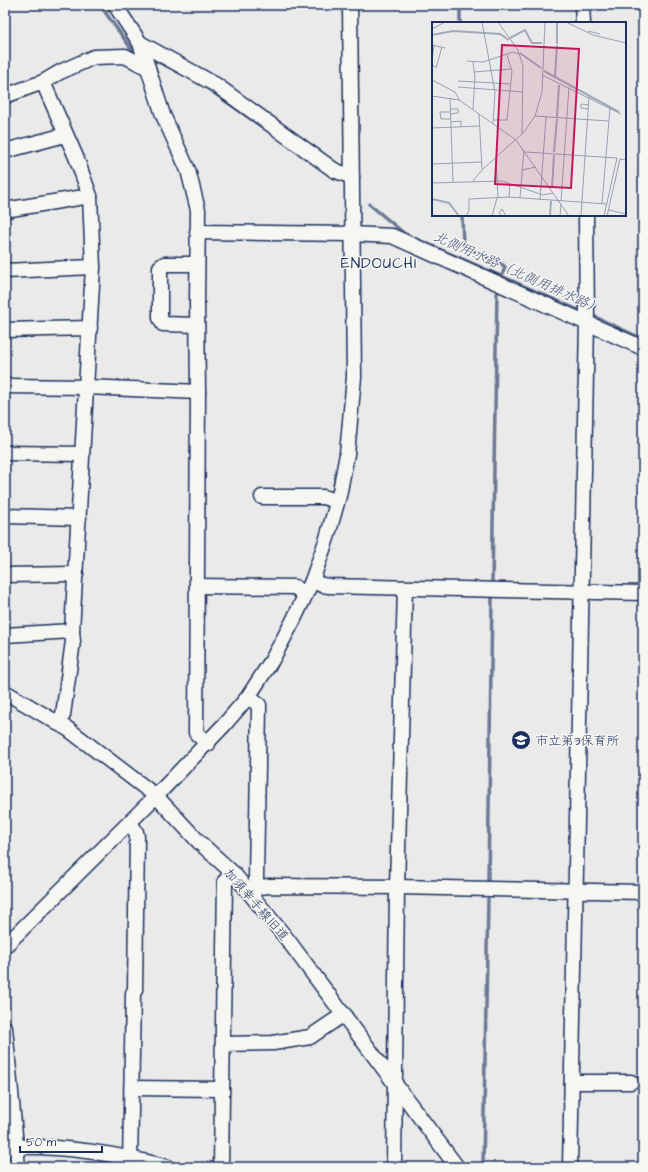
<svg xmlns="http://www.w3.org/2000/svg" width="648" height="1172" viewBox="0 0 648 1172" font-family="'Architects Daughter','Klee One',sans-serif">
<rect width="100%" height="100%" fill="#e9eae9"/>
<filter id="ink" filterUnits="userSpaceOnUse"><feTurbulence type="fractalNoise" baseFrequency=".025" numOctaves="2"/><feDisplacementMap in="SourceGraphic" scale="8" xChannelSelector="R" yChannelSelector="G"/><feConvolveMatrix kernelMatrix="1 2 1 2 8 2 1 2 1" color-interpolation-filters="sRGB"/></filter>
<g filter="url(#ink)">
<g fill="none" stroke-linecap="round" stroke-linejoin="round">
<!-- stream -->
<g stroke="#6c7995" stroke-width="3.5">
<polyline points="100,5 130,47 139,54"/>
<polyline points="460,5 460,23"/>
<polyline points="148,58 174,69"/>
<polyline points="207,88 271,133"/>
<polyline points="329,175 335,179"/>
<polyline points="369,204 405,234 583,312"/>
<polyline points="462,215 463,244 468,248 503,265 505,267 500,282"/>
<polyline points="591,315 643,339"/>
<polyline points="492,584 497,292 499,288"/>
<polyline points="488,881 492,597"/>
<polyline points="483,1167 488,899"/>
</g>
<defs>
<g id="minor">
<polyline points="115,5 140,43 163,115 188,170 198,210 197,301 198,392 196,733 208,744"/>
<polyline points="582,5 583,23"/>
<polyline points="140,43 216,85 334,170 352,177"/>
<polyline points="43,82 76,157 90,196 93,267 72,631 73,641 63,715 57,723"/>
<polyline points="5,96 43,82 60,72 94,57 125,56 148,68"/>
<polyline points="5,151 65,135"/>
<polyline points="5,210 90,196"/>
<polyline points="197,232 352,234 392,236 643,348"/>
<polyline points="197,264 164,264 160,267 160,318 163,324 197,325"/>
<polyline points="5,271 93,267"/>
<polyline points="5,330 90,328"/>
<polyline points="5,386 87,387 198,392"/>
<polyline points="5,453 82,454"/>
<polyline points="262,497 323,497 337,501"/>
<polyline points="5,516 79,518"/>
<polyline points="5,575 76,574"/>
<polyline points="312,581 322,585 329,586 643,593"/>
<polyline points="197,586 295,587 305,595"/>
<polyline points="5,635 72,631"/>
<polyline points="5,692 68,729 156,796 199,842 234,874 287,939 457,1167"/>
<polyline points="248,697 259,705 259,707 256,879 257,888"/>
<polyline points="130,823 136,832 137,837 135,990 133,993 130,1167"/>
<path d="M251,894C255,887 261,887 269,886L397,887L643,892"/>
<polyline points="5,946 156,796 224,725 248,697 272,660 293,621 312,581 327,538 339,496 347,454 354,377 350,5"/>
<polyline points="5,1028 18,1167"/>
<polyline points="223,1044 273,1043 310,1037 344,1014"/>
<polyline points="572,1082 631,1082"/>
<polyline points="132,1088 222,1089"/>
<path d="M5,1147C60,1145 114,1153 168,1167"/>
<polyline points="221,1167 225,881 234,874"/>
<polyline points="394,1167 397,887 405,588"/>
<polyline points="570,1167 587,322 586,215"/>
</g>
</defs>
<!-- minor casing -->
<use href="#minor" stroke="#1b2f5e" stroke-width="17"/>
<!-- minor -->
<use href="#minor" stroke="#f6f6f2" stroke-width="14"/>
</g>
</g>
<!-- icons -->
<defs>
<symbol id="school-disc" viewBox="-11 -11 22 22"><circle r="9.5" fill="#1b2f5e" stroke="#f6f6f2"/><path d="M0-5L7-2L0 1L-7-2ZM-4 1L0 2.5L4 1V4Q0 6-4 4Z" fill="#fff"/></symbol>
</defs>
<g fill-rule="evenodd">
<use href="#school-disc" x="510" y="729" width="22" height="22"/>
</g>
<g text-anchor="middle" stroke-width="3" stroke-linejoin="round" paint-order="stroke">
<!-- poi labels -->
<g font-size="13" fill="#1b2f5e" stroke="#f6f6f2" text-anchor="start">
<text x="535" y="745">市立第3保育所</text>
</g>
<!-- street labels -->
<g font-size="13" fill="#1b2f5e" stroke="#f6f6f2">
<text transform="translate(257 904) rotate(49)" y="5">加須幸手線旧道</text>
</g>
<!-- water labels -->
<g font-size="14" font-style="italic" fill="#44547a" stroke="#f6f6f2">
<text transform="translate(518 272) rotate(24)" y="5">北側用水路（北側用排水路）</text>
</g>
<!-- quarter labels -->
<g font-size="15" letter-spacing="1" fill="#1b2f5e" stroke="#f6f6f2">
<text x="379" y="268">ENDOUCHI</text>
</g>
</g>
<!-- overview -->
<g transform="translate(432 22)">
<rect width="194" height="194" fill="#e9eae9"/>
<path fill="none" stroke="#a2aaba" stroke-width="2" d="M0,13L21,9L53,11L68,12L77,18M78,16L93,8L100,21H110M125,22V0M125,23L123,55L128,58M88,31L109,46M112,49L187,90M125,95L127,63M122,130L125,97M120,166L122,133M0,177L17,181L27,194M118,194L119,179"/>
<path fill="none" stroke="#979fb1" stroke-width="1" d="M50,0L63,70L61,101M66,0L86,28L91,44L90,112M134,0L161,13L194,21M0,7L13,0M156,9L168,12M0,23L13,26M0,39L2,23M35,39L51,40L81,30L87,32M0,42L4,46L10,25M42,50L79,47M110,53L189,92M0,58L23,70L28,79M26,59L79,62M26,65L91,70M0,74L27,78L84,118L137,194M18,76L21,160M18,87H26V91L18,92M41,87L43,56L41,40M156,87L149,86V82L157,83M18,90H8L9,97H18M47,92L50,147M103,94L176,99M62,98H75L80,49L75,33M19,100L29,99V105M0,106L47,104M94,130L185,136L172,194M64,136L66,176M0,142L49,140M90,148L104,145M41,159L50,148L92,110L103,94L110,70L113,0M0,161L70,159L111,173L121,171M77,175L78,161M88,176L92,128M108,178L114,95M129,179L137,65M170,182L178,86M177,188L194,192M34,194L37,189V177L77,175L175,182M60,194L65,176M70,194L67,191L70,187L74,194M128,194L129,182M149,194L157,75M175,194L188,137L194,138"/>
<path fill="#c2185b" fill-opacity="0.15" stroke="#c2185b" stroke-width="2" d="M70,23L147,27L139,166L63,162Z"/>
<rect width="194" height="194" fill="none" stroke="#1b2f5e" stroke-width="2"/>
</g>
<!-- margin -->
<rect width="648" height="1172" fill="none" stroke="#f6f6f2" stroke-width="20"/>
<rect x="10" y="10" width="628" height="1152" fill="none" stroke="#1b2f5e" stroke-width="1.5" filter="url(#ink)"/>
<!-- scale -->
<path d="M20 1146v6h82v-6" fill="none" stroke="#1b2f5e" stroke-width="2"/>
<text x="26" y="1146" font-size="12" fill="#1b2f5e" stroke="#f6f6f2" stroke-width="3" paint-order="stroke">50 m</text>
</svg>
